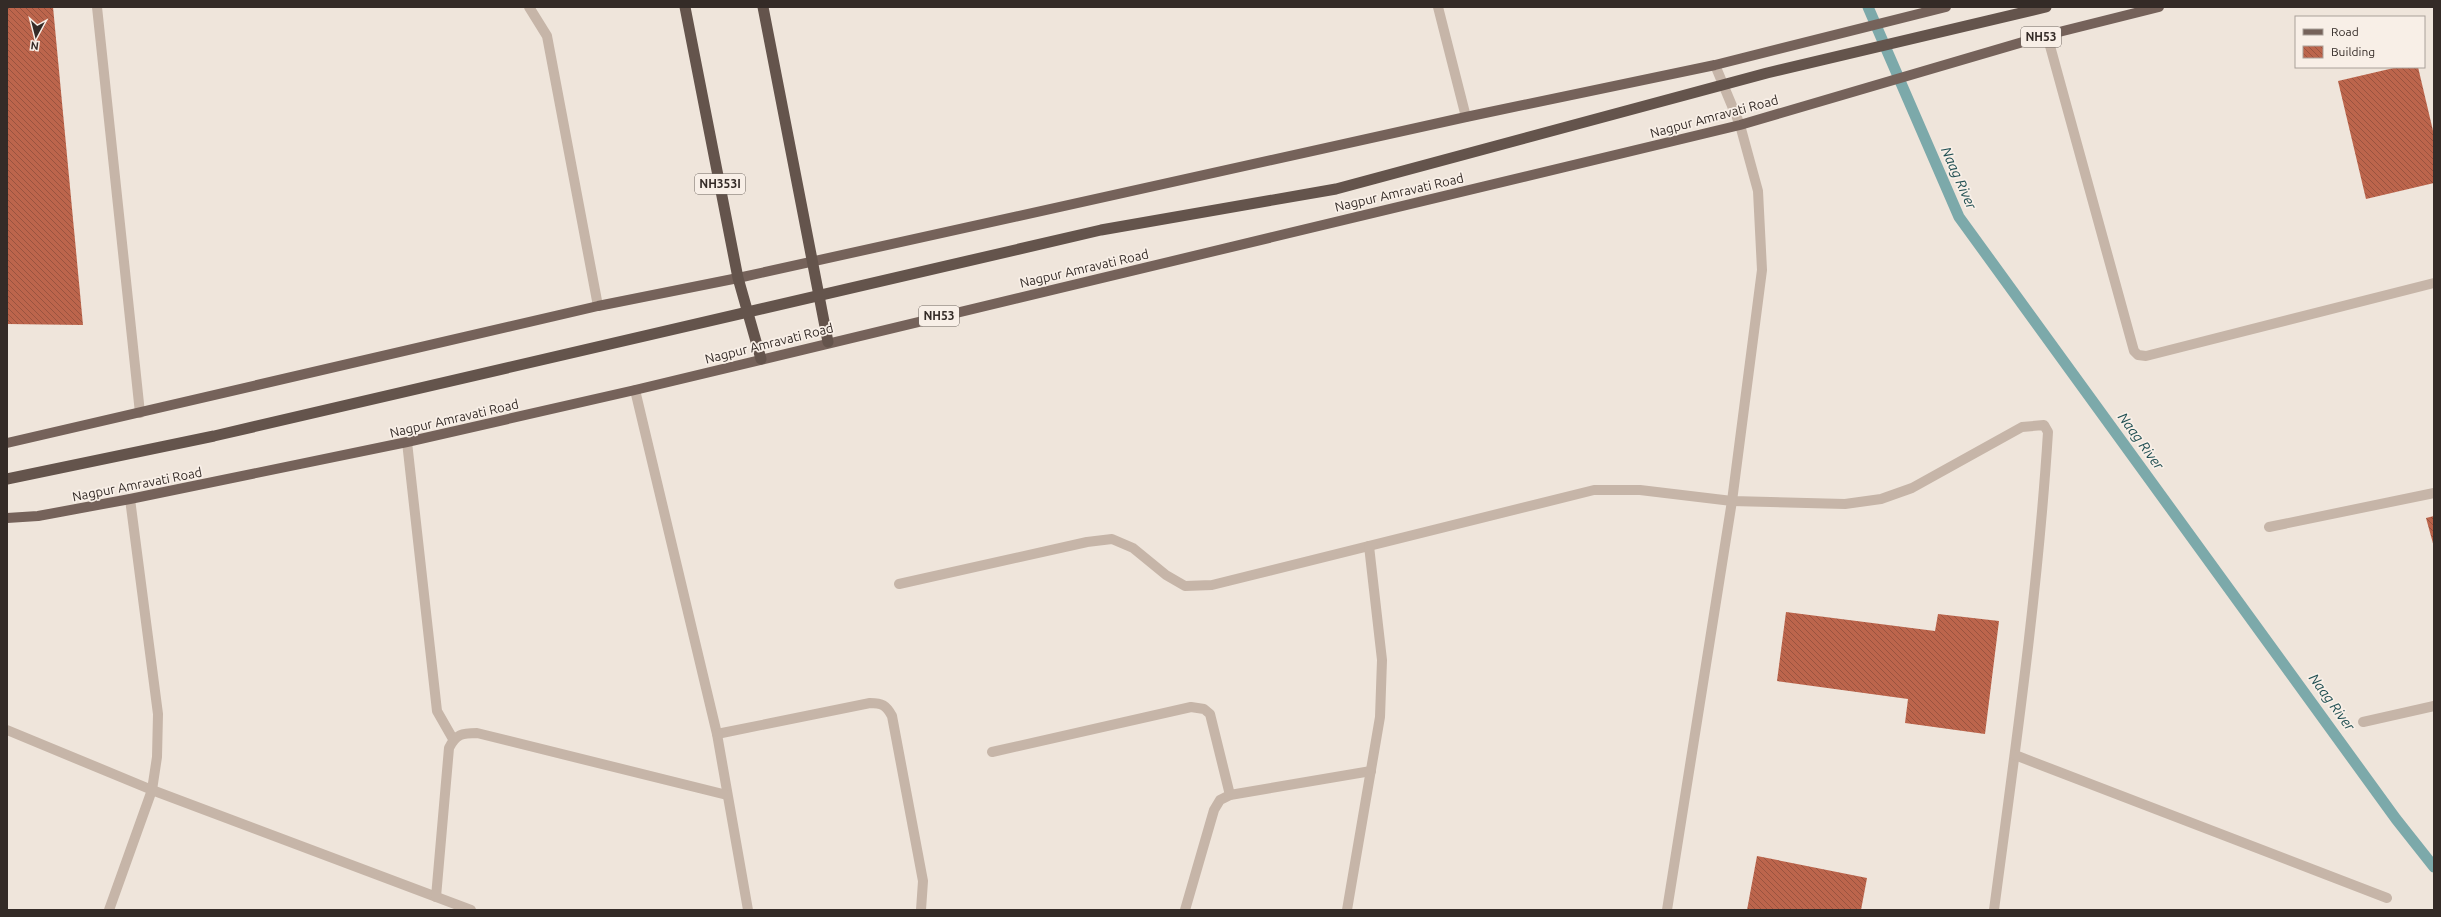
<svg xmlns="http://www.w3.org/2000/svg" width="2441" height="917" viewBox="0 0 2441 917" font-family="Ubuntu,sans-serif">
<defs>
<pattern id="building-back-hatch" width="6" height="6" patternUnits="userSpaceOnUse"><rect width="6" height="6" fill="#bc654c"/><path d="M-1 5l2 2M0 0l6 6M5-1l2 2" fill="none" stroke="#9a533f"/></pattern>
</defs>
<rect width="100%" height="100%" fill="#efe5db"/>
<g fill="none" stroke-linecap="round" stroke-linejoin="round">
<!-- stream -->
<polyline stroke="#7ca9aa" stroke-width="11" points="1868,7 1959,217 2396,819 2434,867"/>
</g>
<!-- building -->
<g fill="url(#building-back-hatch)">
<polygon points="7,7 53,7 83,325 7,324"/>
<polygon points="2398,67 2418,67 2434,135 2434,183 2366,199 2338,81"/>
<polygon points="2434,516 2434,547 2426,518"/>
<polygon points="1786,612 1935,631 1938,614 1999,621 1985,734 1905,723 1908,699 1777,681"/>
<polygon points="1757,856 1867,878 1861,910 1747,910"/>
</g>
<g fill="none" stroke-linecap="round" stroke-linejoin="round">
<!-- service -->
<polyline stroke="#c6b5a8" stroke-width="10" points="109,910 152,790"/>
<!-- minor -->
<g stroke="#c6b5a8" stroke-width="10">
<polyline points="97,7 140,413"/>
<polyline points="529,7 547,36 598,306"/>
<polyline points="1438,7 1466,117"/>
<polyline points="2047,35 2134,351 2138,355 2146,356 2434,283"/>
<polyline points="635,390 717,734 748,910"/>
<polyline points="407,442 437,711 453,739"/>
<polyline points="130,499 158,714 157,757 152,790"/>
<polyline points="2269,527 2434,493"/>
<path d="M899,584L1087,542L1112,539L1133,548L1166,575L1185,586L1212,585L1594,490H1640L1732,501L1845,504L1881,499L1912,488L2022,427L2044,425L2048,432C2038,592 2015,751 1994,910"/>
<polyline points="2363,722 2434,706"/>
<polyline points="7,730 152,790 471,910"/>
<path d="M717,734L870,703C882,703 886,705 892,716L923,881L921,910"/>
<polyline points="992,752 1191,707 1204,709 1210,714 1230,795"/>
<polyline points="2015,755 2387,898"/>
<path d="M436,897L449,748C456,734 462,733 477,733L727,795"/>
<polyline points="1185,910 1214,810 1220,800 1230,795 1371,771"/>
<polyline points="1347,910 1380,717 1382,660 1369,546"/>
</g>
<!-- tertiary -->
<polyline stroke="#c6b5a8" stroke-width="10" points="1667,910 1732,501 1762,270 1758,191 1740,125 1715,65"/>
<!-- primary -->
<g stroke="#75625a" stroke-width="10">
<polyline points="7,443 598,306 738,278 1466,117 1715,65 1946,7"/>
<polyline points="7,518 38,516 130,499 407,442 635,390 1740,125 2047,35 2159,7"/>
</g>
<!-- trunk -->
<g stroke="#64544c" stroke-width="11">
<polyline points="685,7 738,278 761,359"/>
<polyline points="763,7 828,342"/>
</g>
<!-- trunk-bridge -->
<polyline stroke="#64544c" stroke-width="11" points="7,479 214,436 1101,230 1336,189 1767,73 2046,7"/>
</g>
<g text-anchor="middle" stroke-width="3.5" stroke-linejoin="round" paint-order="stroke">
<!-- shield labels -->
<g fill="#f8efe7" stroke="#6f6661" stroke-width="1">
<rect x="2021" y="27" width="40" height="20" rx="3"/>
<rect x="695" y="174" width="50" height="20" rx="3"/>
<rect x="919" y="306" width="40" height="20" rx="3"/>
</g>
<g font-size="12" font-weight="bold" fill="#342b27">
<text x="2041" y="41">NH53</text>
<text x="720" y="188">NH353I</text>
<text x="939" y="320">NH53</text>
</g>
<!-- street labels -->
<g font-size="13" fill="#342b27" stroke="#f8efe7">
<text transform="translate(1714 116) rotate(-15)" y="5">Nagpur Amravati Road</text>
<text transform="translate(1399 192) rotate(-13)" y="5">Nagpur Amravati Road</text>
<text transform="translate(1084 268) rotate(-13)" y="5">Nagpur Amravati Road</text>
<text transform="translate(769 343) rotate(-14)" y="5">Nagpur Amravati Road</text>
<text transform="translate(454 418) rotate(-13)" y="5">Nagpur Amravati Road</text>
<text transform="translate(137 484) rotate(-11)" y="5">Nagpur Amravati Road</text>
</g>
<!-- water labels -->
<g font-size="14" font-style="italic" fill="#204f52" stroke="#f8efe7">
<text transform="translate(1959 178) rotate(66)" y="5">Naag River</text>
<text transform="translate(2141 441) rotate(54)" y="5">Naag River</text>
<text transform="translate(2332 702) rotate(54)" y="5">Naag River</text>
</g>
</g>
<!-- border -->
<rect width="2441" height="917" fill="none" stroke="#342b27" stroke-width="16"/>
<!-- legend -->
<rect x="2295" y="16" width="130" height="52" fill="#f8efe7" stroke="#aaa19a"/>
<rect x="2303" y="29" width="20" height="6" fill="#75625a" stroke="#aaa19a"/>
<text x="2331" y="36" font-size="12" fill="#342b27">Road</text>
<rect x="2303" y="46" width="20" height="12" fill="url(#building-back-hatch)" stroke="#aaa19a"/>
<text x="2331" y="56" font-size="12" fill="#342b27">Building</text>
<!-- north arrow -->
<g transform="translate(36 36) rotate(187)" stroke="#f8efe7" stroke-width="3" paint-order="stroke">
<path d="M0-3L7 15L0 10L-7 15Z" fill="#342b27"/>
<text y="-6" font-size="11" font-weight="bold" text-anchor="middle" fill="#342b27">N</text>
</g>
</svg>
